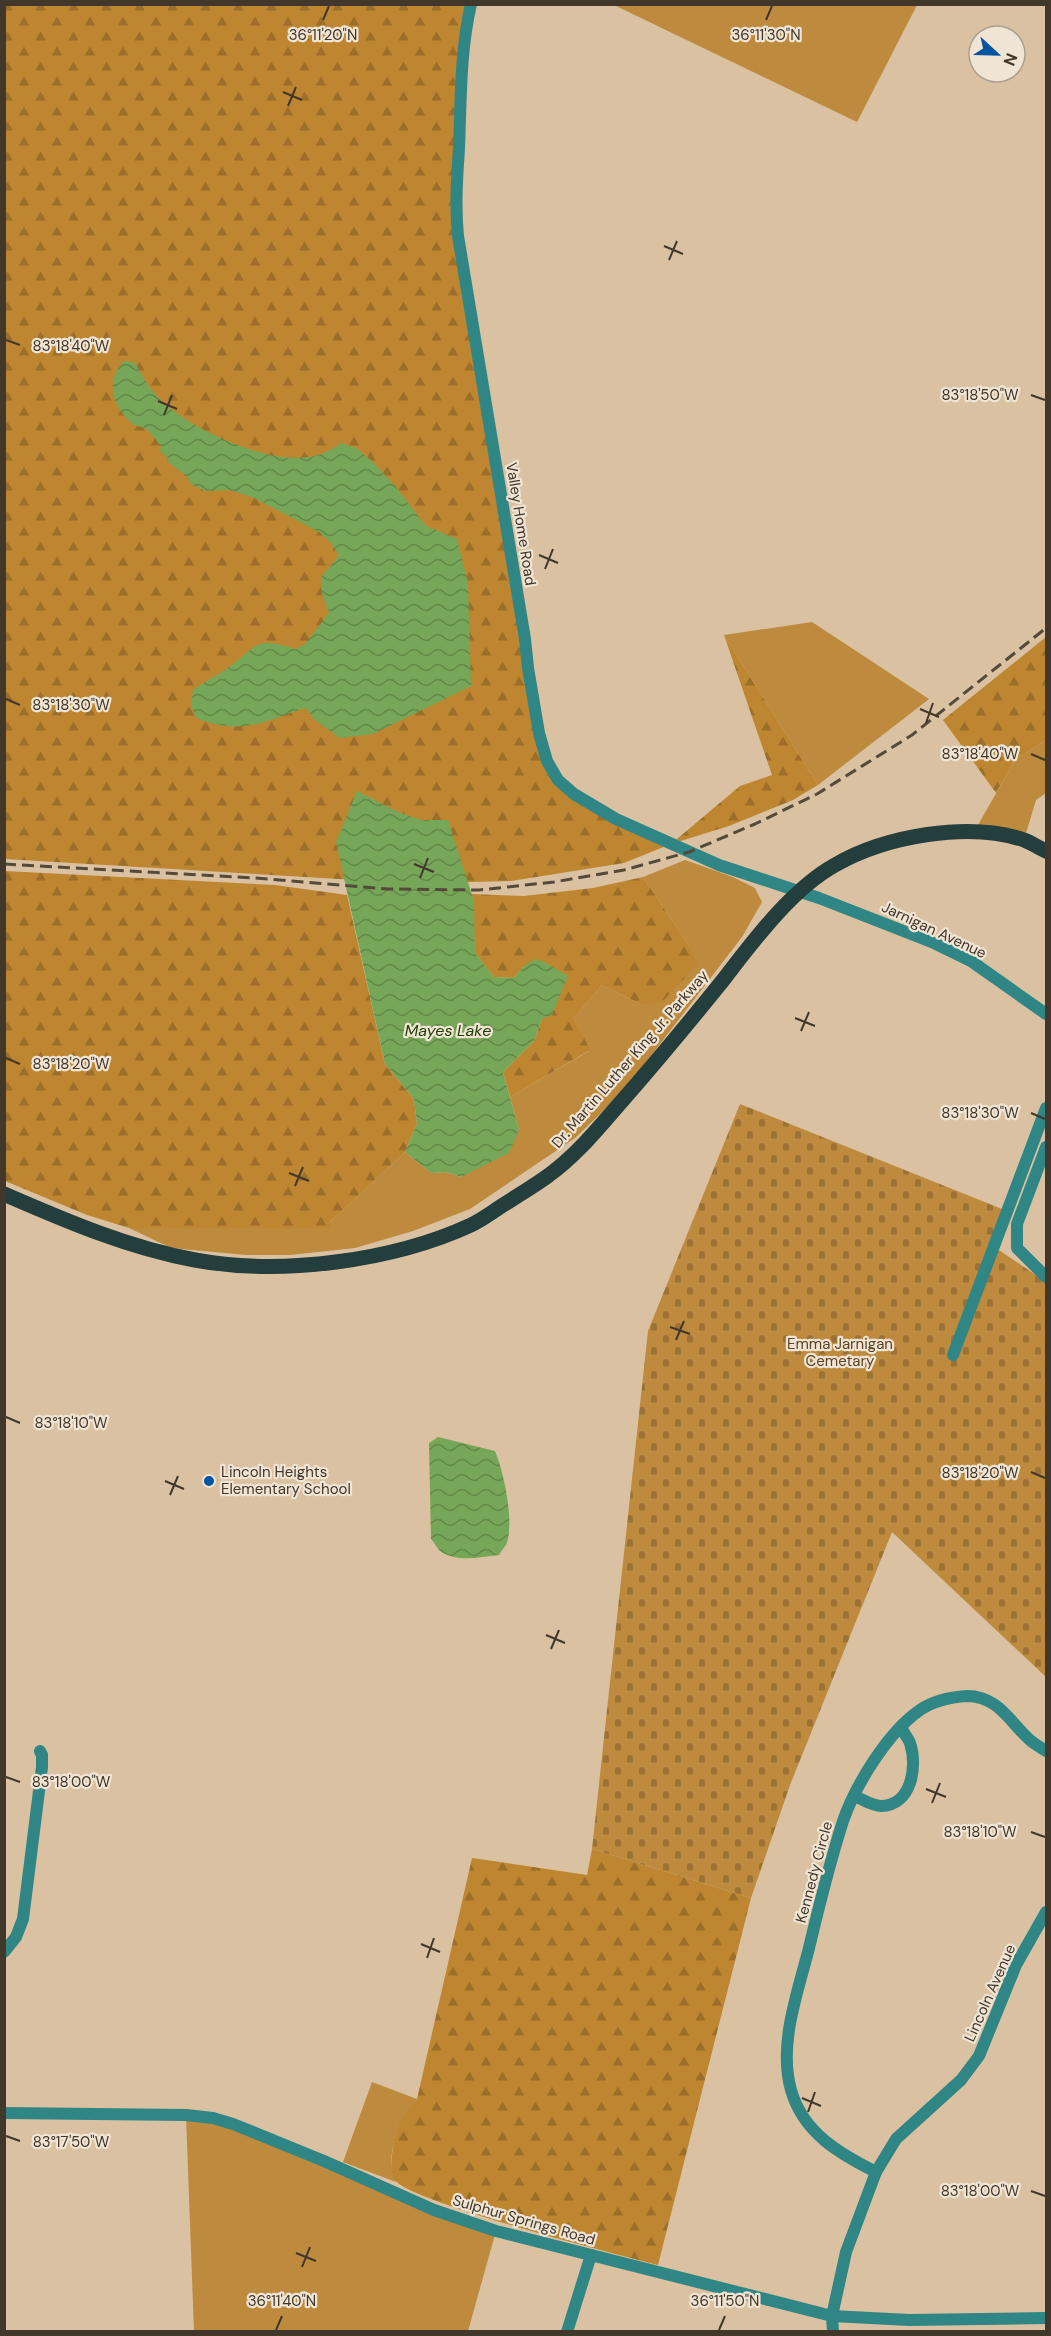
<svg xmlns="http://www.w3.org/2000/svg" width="1051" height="2336" viewBox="0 0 1051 2336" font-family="'DM Sans',sans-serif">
<defs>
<pattern id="forest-firs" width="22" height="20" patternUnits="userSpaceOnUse" patternTransform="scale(1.5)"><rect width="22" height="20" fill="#be8630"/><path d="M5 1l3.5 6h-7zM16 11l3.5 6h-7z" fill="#9c6e29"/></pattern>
<pattern id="cemetery-stones" width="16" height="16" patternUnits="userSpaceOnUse" patternTransform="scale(1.5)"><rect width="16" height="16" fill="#bd8a3e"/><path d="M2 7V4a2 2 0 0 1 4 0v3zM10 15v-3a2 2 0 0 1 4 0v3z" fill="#9b7234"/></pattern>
<pattern id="water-waves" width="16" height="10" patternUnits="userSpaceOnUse" patternTransform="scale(1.5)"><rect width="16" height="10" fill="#76a657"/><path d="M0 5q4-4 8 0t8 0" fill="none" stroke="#628848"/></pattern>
</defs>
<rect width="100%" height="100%" fill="#d9c1a1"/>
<!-- grass -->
<g fill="#bd8a3e">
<polygon points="614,5 917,5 857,122"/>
<polygon points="812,622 929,699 818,785 724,635"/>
<polygon points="1046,740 1046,793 1036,800 1024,840 974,832 1015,760"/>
<polygon points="685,860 733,877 755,888 762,902 742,937 624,1091 575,1138 470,1209 413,1231 355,1248 290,1255 246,1255 171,1248 129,1228 330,1228 330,1222 405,1152 431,1173 446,1172 461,1177 519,1130 510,1097 589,1051 574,1018 602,985 640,1004 697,964 688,944 643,877"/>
<path d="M372,2082L417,2099C402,2121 382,2155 396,2182L343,2162Z"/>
<polygon points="186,2115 213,2118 496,2231 468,2331 194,2331"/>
</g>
<!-- forest -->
<g fill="url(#forest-firs)">
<polygon points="4,5 471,5 456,194 539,733 558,780 671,844 740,786 772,775 724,635 818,785 793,800 729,826 671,844 624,863 511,881 432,883 339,879 5,859"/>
<polygon points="1046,637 1046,740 1015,760 996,793 943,720"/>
<polygon points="5,871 275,885 347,895 385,1064 414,1099 417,1124 405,1152 330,1222 330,1228 129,1228 87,1215 5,1181"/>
<polygon points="643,877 688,944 698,964 661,1003 640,1004 602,985 574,1018 590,1050 510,1097 503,1072 534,1041 542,1019 523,967 514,978 494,977 475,953 472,894 524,896 593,888"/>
<path d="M592,1849L751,1898L658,2265C620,2255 408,2202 394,2179C387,2167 395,2134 401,2121C405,2113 412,2106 417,2099L472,1858L587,1875Z"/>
</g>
<!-- cemetery -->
<polygon fill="url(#cemetery-stones)" points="740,1104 1007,1211 993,1246 1046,1282 1046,1677 892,1532 790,1785 751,1898 592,1849 648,1331"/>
<!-- water -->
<g fill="url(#water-waves)">
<path d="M124,361L135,363C141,374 147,385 155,394C184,428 277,471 321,454C328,452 335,447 341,443L356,448L374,463L396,487L426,526L457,539L468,583L471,686L373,734L340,738L315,720L305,708C263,722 241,736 196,718L191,705L193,690C205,681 217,676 229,667C259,645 254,636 295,649L305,644L329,613L321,591V577L339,556L332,544L319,532L252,497L229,490L205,491L191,484L187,476L169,463L167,457L160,451L161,446C156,440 151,432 144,428C141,426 135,427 132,423C112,407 105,380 124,361Z"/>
<polygon points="357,791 398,812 421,820 448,820 474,901 475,953 494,977 514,978 523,967 535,959 546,963 568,976 552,1015 542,1019 534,1041 503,1072 519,1130 509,1153 461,1177 446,1172 431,1173 405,1152 417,1124 414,1099 385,1064 336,842"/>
<path d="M438,1437L495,1451C504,1473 514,1519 507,1543C505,1547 501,1551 499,1555C480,1557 457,1563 440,1551C437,1548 434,1542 431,1539L429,1443Z"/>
</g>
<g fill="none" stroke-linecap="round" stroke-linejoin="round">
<!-- minor -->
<g stroke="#2f8685" stroke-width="12">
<path d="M471,4C460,52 461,100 459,148C457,178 455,206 458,236L525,639L528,668L539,733L547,761L558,780L574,794L616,819L719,865L819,898L934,943L971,961L1046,1014"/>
<polyline points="1046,1147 1017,1224 1017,1248 1046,1277"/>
<polyline points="953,1355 1046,1108"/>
<path d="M854,1796C862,1799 872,1806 881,1806C911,1806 918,1767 910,1743C908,1738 903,1732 901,1727"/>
<polyline points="4,1952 16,1937 23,1919 42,1767 42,1755 40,1751"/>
<polyline points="4,2113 186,2115 213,2118 233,2124 324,2161 434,2210 496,2231 832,2316 909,2320 1046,2318"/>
<path d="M876,2172C840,2154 803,2133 791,2090C778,2044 798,1992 809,1948C819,1906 830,1862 843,1821C856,1784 888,1732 920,1710C933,1701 952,1697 967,1696C999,1696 1010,1723 1031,1741C1036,1745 1042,1748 1046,1751"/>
<polyline points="567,2332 591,2255"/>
<polyline points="833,2332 832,2316 846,2252 876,2172 896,2139 961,2080 979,2056 1016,1965 1046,1912"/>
</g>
<!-- major -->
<path stroke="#243d3d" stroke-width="15" d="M4,1194C66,1221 129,1248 195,1260C281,1276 393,1261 471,1225C484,1219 496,1209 508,1202C521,1193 536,1185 549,1175C577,1155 599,1127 622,1101C657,1061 691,1020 724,979C754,940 792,889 835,865C885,836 969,821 1024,840C1032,843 1039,848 1046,851"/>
<!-- rail -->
<polyline stroke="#55493a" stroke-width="3" stroke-dasharray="12 6" stroke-linecap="butt" points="4,864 256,878 388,889 479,890 554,882 624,870 689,852 755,824 817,794 912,735 1046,628"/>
</g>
<!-- ticks -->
<path fill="none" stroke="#41372a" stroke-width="2" d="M323,20L329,6M766,20L772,6M283,92L302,100M288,106L296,87M664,246L683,254M669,260L677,241M6,340L20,345M1031,395L1045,400M158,401L177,409M164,415L172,395M539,555L558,563M545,569L553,549M6,699L20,705M920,709L939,717M926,723L933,703M1031,754L1045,760M414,864L434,872M420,878L428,858M795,1018L815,1026M801,1031L809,1012M6,1058L20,1064M1031,1113L1045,1119M289,1173L309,1181M295,1186L303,1167M670,1327L690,1334M676,1340L684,1321M6,1417L20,1423M1031,1472L1045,1478M165,1481L184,1489M170,1495L178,1476M546,1635L565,1643M551,1649L559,1630M6,1777L20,1782M926,1789L946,1797M932,1803L940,1783M1031,1832L1045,1837M421,1944L440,1952M427,1958L434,1938M802,2098L821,2106M808,2112L815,2092M6,2136L20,2141M1031,2191L1045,2196M296,2253L316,2261M302,2267L310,2247M276,2330L282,2316M719,2330L725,2316"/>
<!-- markers -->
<circle fill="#0154a2" stroke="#f0e4d4" stroke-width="2" cx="209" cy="1481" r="6"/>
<g text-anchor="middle" stroke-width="4.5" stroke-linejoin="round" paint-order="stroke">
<!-- street labels -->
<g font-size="15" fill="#41372a" stroke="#f0e4d4">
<text transform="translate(521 524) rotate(81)" y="5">Valley Home Road</text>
<text transform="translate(934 930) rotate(25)" y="5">Jarnigan Avenue</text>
<text transform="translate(630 1059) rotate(-49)" y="5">Dr. Martin Luther King Jr. Parkway</text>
<text transform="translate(814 1872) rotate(-75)" y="5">Kennedy Circle</text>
<text transform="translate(990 1993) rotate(-66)" y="5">Lincoln Avenue</text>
<text transform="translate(524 2220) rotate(16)" y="5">Sulphur Springs Road</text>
</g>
<!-- park labels -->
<g font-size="15" fill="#5c4421" stroke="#f0e4d4">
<text x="840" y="1349">Emma Jarnigan<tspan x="840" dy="17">Cemetary</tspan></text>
</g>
<!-- poi labels -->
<g font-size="15" fill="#41372a" stroke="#f0e4d4" text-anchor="start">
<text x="221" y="1477">Lincoln Heights<tspan x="221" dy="17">Elementary School</tspan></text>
</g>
<!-- water labels -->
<g font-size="16" font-style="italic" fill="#214006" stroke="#f0e4d4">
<text x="448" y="1036">Mayes Lake</text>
</g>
</g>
<g font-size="15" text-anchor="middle" fill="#41372a" stroke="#f0e4d4" stroke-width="4.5" stroke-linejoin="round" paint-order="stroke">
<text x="766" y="40">36°11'30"N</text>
<text x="323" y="40">36°11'20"N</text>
<text x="71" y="351">83°18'40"W</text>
<text x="980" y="400">83°18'50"W</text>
<text x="71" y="710">83°18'30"W</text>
<text x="980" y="759">83°18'40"W</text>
<text x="71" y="1069">83°18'20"W</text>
<text x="980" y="1118">83°18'30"W</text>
<text x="71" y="1428">83°18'10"W</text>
<text x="980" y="1478">83°18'20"W</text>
<text x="71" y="1787">83°18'00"W</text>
<text x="980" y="1837">83°18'10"W</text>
<text x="71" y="2147">83°17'50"W</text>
<text x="980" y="2196">83°18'00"W</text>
<text x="282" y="2306">36°11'40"N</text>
<text x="725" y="2306">36°11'50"N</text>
</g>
<!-- border -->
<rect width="1051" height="2336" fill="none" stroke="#41372a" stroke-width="12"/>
<!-- north arrow -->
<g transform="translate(997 54) rotate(112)"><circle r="28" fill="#f0e4d4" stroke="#aa9f90" stroke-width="1.5"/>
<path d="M0-4.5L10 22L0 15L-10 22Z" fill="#0154a2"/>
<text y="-9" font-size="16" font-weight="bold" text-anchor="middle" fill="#41372a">N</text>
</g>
</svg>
